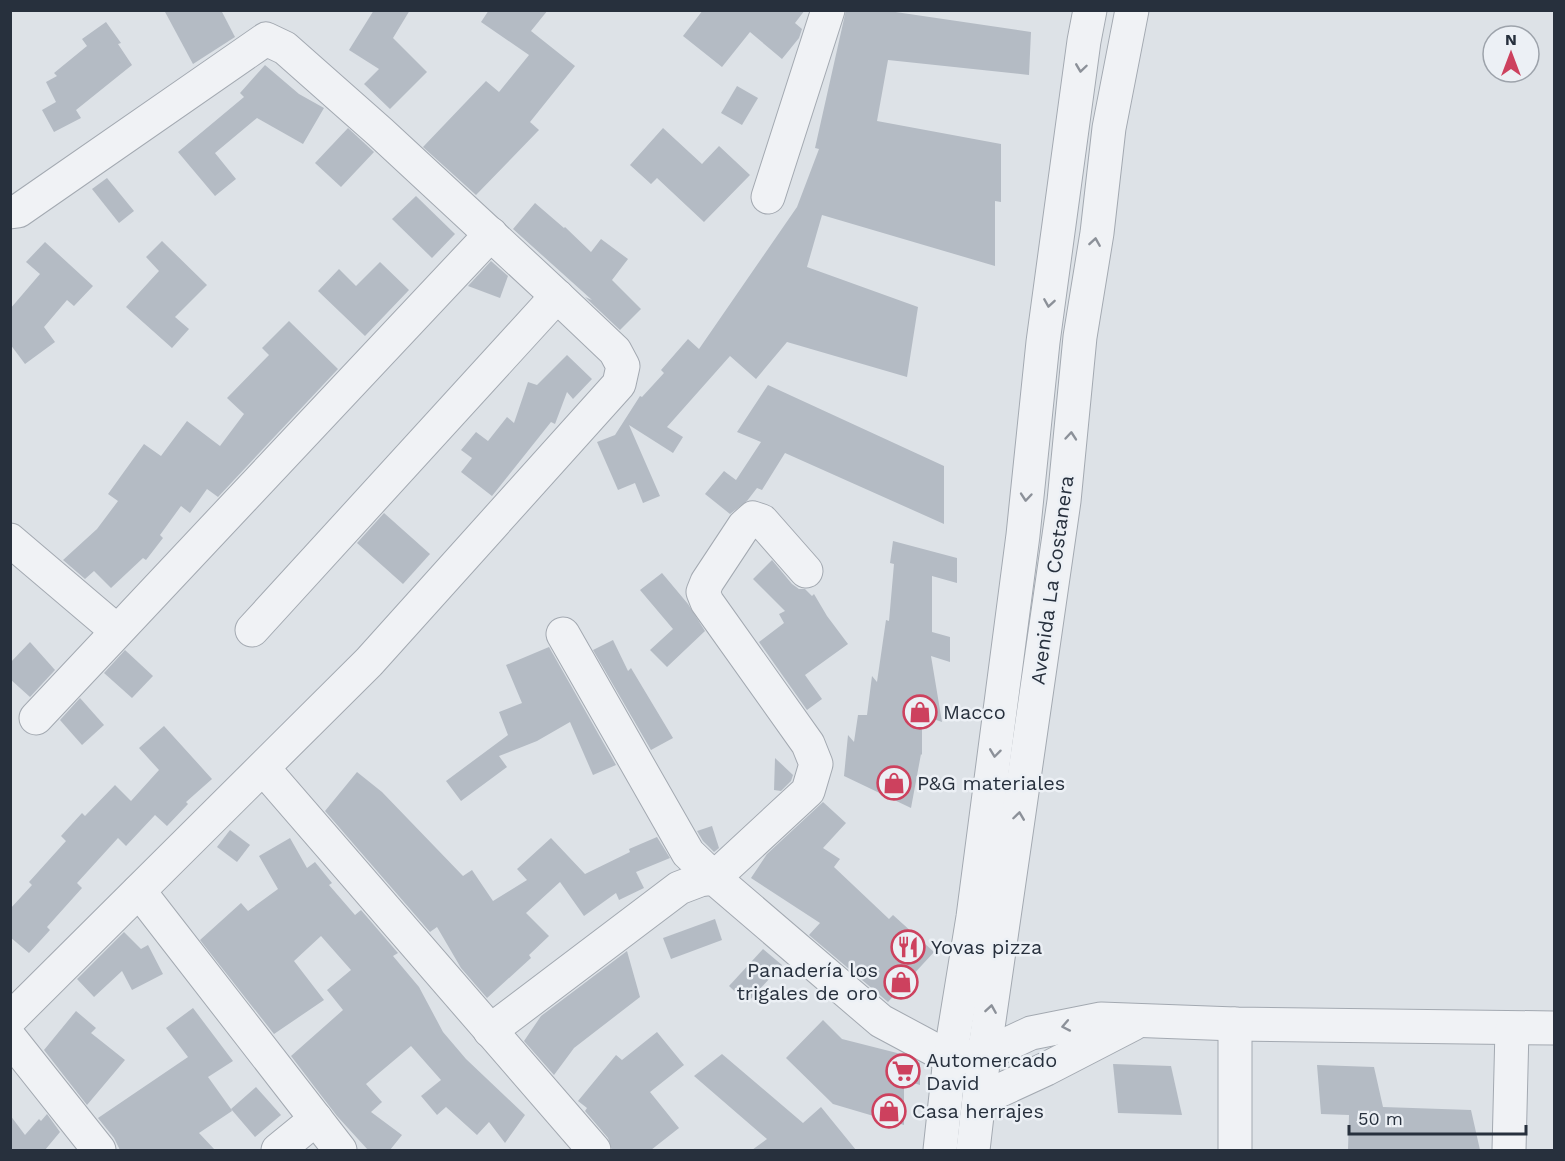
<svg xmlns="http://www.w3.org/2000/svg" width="1565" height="1161" viewBox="0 0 1565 1161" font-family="'Work Sans',sans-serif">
<rect width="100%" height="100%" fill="#dde2e7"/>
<!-- building -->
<g fill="#b4bbc4">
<polygon points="164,10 221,10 235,37 193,64"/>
<polygon points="374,10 410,10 393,38 427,72 390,109 364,84 379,69 349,50"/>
<polygon points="489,10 548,10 531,31 575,66 530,122 539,130 476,195 423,147 486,81 499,92 529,55 481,22"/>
<polygon points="703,10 805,10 795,23 802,29 799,38 782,59 750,32 722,67 683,36"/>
<polygon points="846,10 882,10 1031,32 1029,75 888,60 877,121 1001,144 1001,202 995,201 995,266 822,215 807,267 918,307 907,377 787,342 756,379 730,356 667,427 683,437 673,453 629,425 660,496 643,503 635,483 618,490 597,442 615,435 640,396 642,397 664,373 661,370 688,339 699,349 797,207 819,149 815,148"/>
<polygon points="106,22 121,43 118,44 132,65 76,110 81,118 54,132 42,110 56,102 46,82 57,76 54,73 87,46 82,39"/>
<polygon points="265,65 299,94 324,108 303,144 257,118 215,153 236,179 215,196 178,152 244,97 240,93"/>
<polygon points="737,86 758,98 742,125 721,113"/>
<polygon points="348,128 374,152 341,187 315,163"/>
<polygon points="663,128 702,164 719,146 750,175 704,222 657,178 651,184 630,165"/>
<polygon points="107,178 134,211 119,223 92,189"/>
<polygon points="416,196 455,234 432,258 392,219"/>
<polygon points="535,203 564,228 565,227 591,252 601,239 628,259 612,280 641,309 620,330 585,297 592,300 513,229"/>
<polygon points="162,241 207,285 175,317 189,329 172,348 126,307 159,271 146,257"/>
<polygon points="45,242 93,286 74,306 67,300 44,327 55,342 25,364 10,344 10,309 40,274 26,262"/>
<polygon points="491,261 508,276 500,298 468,286"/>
<polygon points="380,262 409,290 365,336 318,291 339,269 356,286"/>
<polygon points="289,321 338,369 218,497 207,489 190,513 181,506 160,535 163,538 146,560 143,558 111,588 94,571 85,579 63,560 97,529 118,501 108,494 144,444 161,456 187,421 220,446 244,414 227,398 269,355 262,348"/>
<polygon points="567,355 592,379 573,399 567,392 555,424 551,422 492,496 461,472 472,458 461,450 476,432 488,441 507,417 514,423 528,382 537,385"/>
<polygon points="768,385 944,466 944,524 785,453 762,490 757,488 747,501 730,514 705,494 724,471 736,480 761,442 737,432"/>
<polygon points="384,513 430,554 403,584 357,543"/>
<polygon points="893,541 957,558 957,583 932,576 932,632 950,637 950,662 931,656 942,722 922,715 922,755 921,754 911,808 844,776 848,735 854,742 858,715 867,715 872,676 877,682 886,620 889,621 894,564 890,563"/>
<polygon points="772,560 792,584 799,589 805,589 812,596 814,594 827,616 848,644 805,675 822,699 807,710 759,642 784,623 779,614 785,611 753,579"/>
<polygon points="662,573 688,604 705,631 667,667 650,650 673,629 640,590"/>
<polygon points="613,640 628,671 631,668 673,738 651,750 593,650"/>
<polygon points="30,642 55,670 30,697 10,679 10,663"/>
<polygon points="549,647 616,765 593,775 570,722 537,741 499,756 507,767 461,801 446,781 508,735 499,712 522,703 506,665"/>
<polygon points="125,650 153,676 132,698 104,673"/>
<polygon points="80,698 104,725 82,745 60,720"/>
<polygon points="164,726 212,779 186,802 188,804 167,826 155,815 126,846 118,838 77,883 82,888 47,927 50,930 29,953 10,937 10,909 32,885 29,882 66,841 61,836 82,813 85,816 115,785 131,801 159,770 139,748"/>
<polygon points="775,758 793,775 791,781 781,791 774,790"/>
<polygon points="357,772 382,792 463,876 472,870 493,901 527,880 517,869 551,838 585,874 630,852 629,849 657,837 670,858 636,872 644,888 619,900 616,893 584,916 560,882 526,913 549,936 529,955 531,958 487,998 461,968 437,927 430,932 325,811"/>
<polygon points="823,802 846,823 823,848 840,859 834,867 889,919 893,915 934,952 888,1002 809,935 820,923 751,878 767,854"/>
<polygon points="712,826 719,848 714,852 703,841 697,831"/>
<polygon points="230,830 250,845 237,862 217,847"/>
<polygon points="290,838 307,868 315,862 332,883 329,885 355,915 361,910 398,953 393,956 419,987 443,1032 466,1059 525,1115 505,1143 489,1122 477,1135 446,1107 437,1115 421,1096 441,1080 411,1046 366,1084 382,1102 371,1112 402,1135 390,1150 368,1150 337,1116 291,1056 343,1010 327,990 351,970 321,936 294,961 324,1000 274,1034 200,940 241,903 248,911 278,889 259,856"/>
<polygon points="715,919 722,940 671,959 663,938"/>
<polygon points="124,932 141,949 148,945 163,974 132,990 122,971 94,997 77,979"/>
<polygon points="763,949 782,965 747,1003 729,986"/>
<polygon points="627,951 640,997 574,1048 554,1075 524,1041 541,1016"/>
<polygon points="193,1008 233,1061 208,1077 231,1109 256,1087 281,1115 255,1137 231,1109 232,1111 199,1133 215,1150 120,1150 114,1138 98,1118 188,1057 166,1028"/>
<polygon points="76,1011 96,1028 91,1033 125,1060 87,1105 44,1050"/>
<polygon points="823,1020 842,1039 905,1055 920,1063 920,1085 904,1080 904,1125 833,1104 786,1058"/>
<polygon points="657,1032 684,1065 650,1092 679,1128 651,1150 612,1150 608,1138 585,1111 587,1108 578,1101 616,1055 622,1060"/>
<polygon points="722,1054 803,1123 821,1107 856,1150 752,1150 767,1139 694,1076"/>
<polygon points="1113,1064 1171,1066 1182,1115 1118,1113"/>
<polygon points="1317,1065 1374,1067 1383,1107 1471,1110 1480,1150 1348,1150 1349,1115 1321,1114"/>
<polygon points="47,1114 60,1132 45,1150 10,1150 10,1115 25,1135 39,1119 41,1121"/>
</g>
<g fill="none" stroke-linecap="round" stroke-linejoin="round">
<defs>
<g id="minor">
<polyline points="768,197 828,10"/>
<polyline points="10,212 18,211 266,39 285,48 380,132 557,296 615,351 623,366 619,384 369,662 10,1019"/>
<polyline points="10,540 117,631"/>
<polyline points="252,630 557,296"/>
<polyline points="563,634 688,853 714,878 808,791 816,764 808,744 707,602 703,592 707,582 744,526 753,518 762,521 806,571"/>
<polyline points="36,718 491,234"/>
<polyline points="263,768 594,1150"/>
<polyline points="139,891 340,1150"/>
<polyline points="1235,1024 1235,1150"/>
<polyline points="490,1031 679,888 700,880 714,878 881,1021 950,1058 984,1055 1031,1033 1101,1019 1235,1024 1554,1028"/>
<polyline points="10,1038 99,1150"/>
<polyline points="979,1100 1046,1069 1133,1024"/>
<polyline points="278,1150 316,1119"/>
<polyline points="940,1150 950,1058 973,917 1023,535 1043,342 1084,41 1090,10"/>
<polyline points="973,1150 984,1055 1064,501 1080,337 1097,233 1109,128 1132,10"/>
<polyline points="1509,1150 1512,1029"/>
</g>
</defs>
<!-- minor casing -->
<use href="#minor" stroke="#a3a9b1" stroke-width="35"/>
<!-- minor -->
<use href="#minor" stroke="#f0f2f5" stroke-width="33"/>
</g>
<!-- one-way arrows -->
<defs><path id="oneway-chevron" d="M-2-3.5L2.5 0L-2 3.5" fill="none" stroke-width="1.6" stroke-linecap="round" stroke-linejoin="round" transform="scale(1.5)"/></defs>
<g stroke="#8c9199">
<use href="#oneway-chevron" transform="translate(1081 68) rotate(98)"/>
<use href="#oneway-chevron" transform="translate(1095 242) rotate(-81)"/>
<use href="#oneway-chevron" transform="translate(1049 303) rotate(99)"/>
<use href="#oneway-chevron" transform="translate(1071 436) rotate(-85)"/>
<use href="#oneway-chevron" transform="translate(1026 497) rotate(95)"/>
<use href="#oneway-chevron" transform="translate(995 753) rotate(97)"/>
<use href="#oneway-chevron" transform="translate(1019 816) rotate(-82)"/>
<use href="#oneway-chevron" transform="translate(991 1009) rotate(-81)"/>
<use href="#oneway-chevron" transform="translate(1066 1026) rotate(169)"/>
</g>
<!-- icons -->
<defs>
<symbol id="shop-ring" viewBox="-11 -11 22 22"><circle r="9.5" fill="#ecf0f5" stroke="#cd415e" stroke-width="1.5"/><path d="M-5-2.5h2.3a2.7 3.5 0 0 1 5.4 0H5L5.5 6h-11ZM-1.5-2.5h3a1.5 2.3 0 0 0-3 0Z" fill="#cd415e"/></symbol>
<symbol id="restaurant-ring" viewBox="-11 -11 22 22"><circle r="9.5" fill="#ecf0f5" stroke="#cd415e" stroke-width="1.5"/><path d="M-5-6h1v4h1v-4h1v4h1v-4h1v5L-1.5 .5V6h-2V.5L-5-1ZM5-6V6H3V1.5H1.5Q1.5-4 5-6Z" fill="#cd415e"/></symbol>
<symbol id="supermarket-ring" viewBox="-11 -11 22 22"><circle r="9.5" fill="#ecf0f5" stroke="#cd415e" stroke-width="1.5"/><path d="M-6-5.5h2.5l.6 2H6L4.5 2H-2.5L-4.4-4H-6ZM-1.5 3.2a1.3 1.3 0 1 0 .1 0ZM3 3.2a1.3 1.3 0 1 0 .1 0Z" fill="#cd415e"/></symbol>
</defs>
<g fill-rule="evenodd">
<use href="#shop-ring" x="901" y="693" width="38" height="38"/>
<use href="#shop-ring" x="875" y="764" width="38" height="38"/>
<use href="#restaurant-ring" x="889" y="928" width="38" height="38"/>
<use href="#shop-ring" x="882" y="963" width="38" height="38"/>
<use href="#supermarket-ring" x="884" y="1052" width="38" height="38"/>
<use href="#shop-ring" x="870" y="1092" width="38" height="38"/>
</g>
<g text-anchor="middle" stroke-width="5" stroke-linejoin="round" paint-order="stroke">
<!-- street labels -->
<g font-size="20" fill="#27303d" stroke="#ecf0f5">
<text transform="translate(1052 580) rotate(-82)" y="7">Avenida La Costanera</text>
</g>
<!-- poi labels -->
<g font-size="20" fill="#27303d" stroke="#ecf0f5" text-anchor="start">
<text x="943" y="719">Macco</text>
<text x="917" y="790">P&amp;G materiales</text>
<text x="931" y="954">Yovas pizza</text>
<text x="878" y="977" text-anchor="end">Panadería los<tspan x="878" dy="23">trigales de oro</tspan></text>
<text x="926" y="1067">Automercado<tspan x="926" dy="23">David</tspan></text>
<text x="912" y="1118">Casa herrajes</text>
</g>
</g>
<!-- border -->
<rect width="1565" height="1161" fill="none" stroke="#27303d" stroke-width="24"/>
<!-- north arrow -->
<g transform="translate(1511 54)"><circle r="28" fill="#ecf0f5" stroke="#9da3ab" stroke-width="1.5"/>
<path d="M0-4.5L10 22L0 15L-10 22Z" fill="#cd415e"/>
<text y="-9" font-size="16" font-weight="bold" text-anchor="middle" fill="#27303d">N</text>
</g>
<!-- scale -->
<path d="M1349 1125v9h177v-9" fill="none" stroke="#27303d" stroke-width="3"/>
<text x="1358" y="1125" font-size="18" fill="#27303d" stroke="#ecf0f5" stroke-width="4.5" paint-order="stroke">50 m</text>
</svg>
